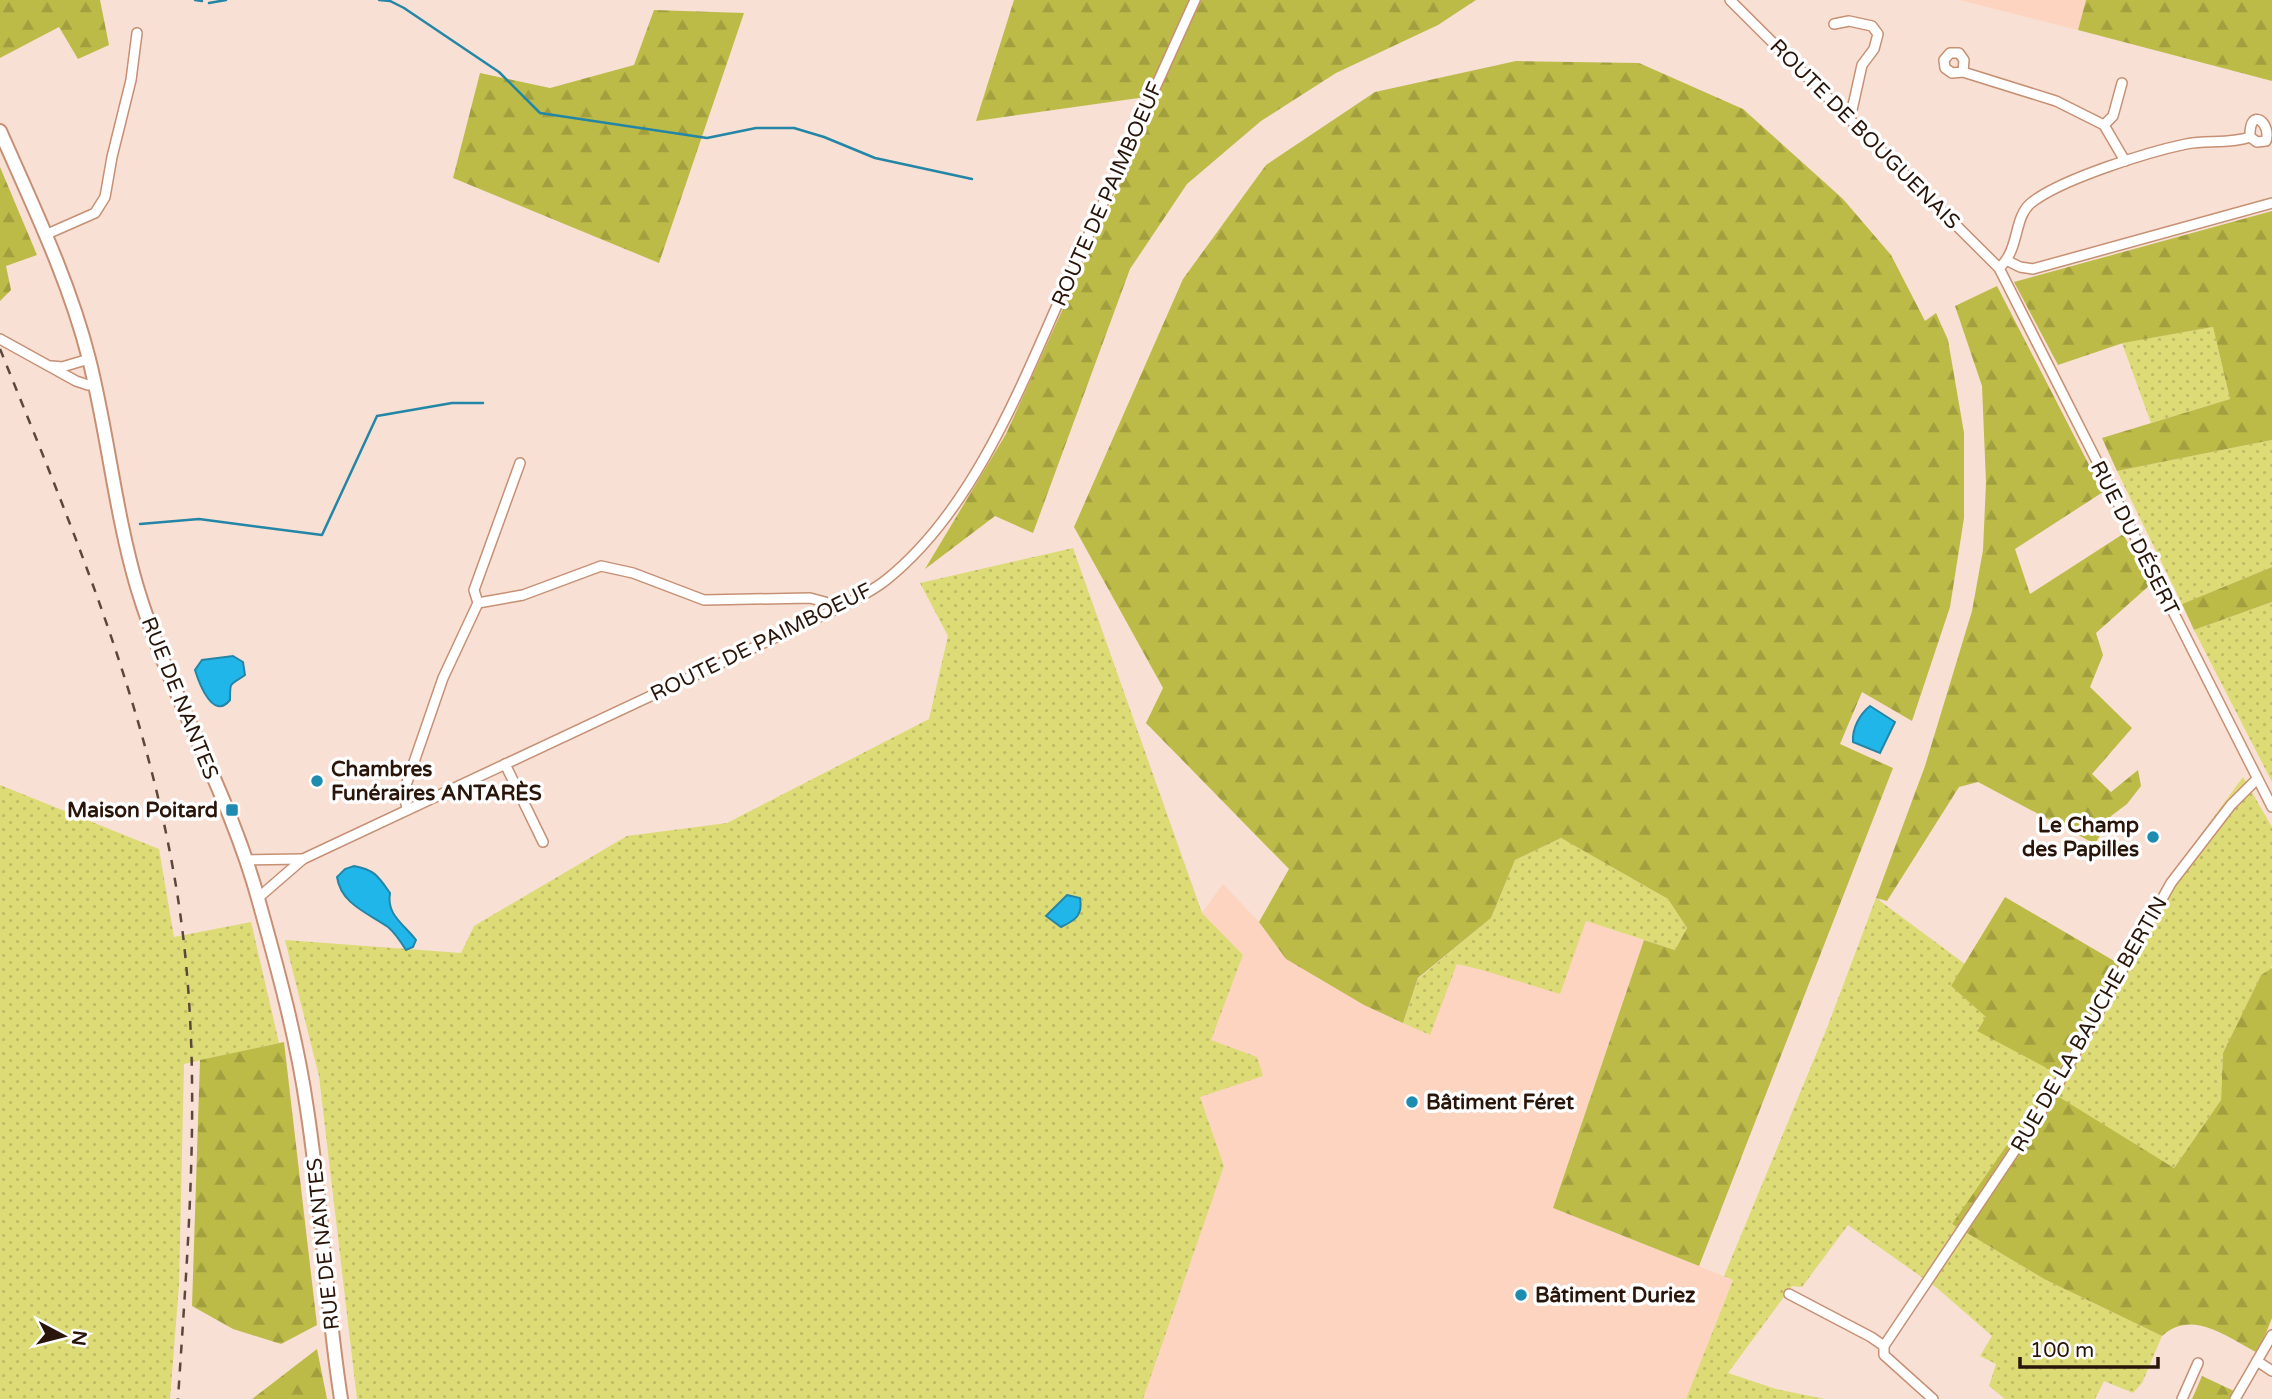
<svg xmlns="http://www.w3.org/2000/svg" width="2272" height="1399" viewBox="0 0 2272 1399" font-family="'Varela Round',sans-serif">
<defs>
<pattern id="grass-dots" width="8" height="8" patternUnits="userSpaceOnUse" patternTransform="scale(1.75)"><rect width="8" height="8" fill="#dddb76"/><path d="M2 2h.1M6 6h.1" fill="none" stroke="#bebb65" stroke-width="1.8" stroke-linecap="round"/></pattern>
<pattern id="forest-firs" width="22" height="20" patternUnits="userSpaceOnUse" patternTransform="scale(1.75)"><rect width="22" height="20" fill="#bdbb48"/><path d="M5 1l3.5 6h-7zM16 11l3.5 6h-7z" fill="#a2a03e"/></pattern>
</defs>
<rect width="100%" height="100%" fill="#f8e0d4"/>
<!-- built -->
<g fill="#fcd4c0">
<polygon points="1959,0 2086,0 2078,30"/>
<polygon points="1223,884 1259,922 1286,959 1429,1035 1457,964 1482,970 1586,921 1644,940 1553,1208 1733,1280 1686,1399 1143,1399 1224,1166 1200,1097 1257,1057 1211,1040 1243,955 1202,913"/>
</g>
<!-- grass -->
<g fill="url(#grass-dots)">
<polygon points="2213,327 2230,399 2151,423 2122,343"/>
<polygon points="2272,440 2272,567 2182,604 2117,471"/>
<polygon points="1073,548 1202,913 1243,955 1211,1040 1257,1057 1263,1076 1200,1097 1224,1166 1143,1399 357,1399 319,1076 285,940 461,953 474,926 627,836 727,823 929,719 948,636 920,583"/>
<polygon points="2272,602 2272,782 2194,630"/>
<polygon points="2243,777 2272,827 2272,965 2271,969 2261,975 2223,1053 2221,1100 2173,1169 1952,1224 2044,1279 2162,1336 2142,1383 2133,1393 2104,1381 2095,1399 2005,1399 1989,1386 1996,1364 1980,1356 1992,1336 1937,1288 1848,1225 1802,1287 1792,1286 1728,1373 1776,1389 1825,1399 1686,1399 1733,1280 1724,1276 1827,1028 1876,898 1965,964 1951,986 1987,1017 1977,1030 2121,965 2166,882"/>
<polygon points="0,785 159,849 174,937 251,922 279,1043 184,1064 179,1285 170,1399 0,1399"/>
<polygon points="1561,838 1668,899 1687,928 1675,950 1586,921 1560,994 1482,970 1457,964 1430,1035 1403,1023 1418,979 1491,918 1515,860"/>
</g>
<!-- forest -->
<g fill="url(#forest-firs)">
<polygon points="0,0 100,0 109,45 78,59 59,27 0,58"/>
<polygon points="1014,0 1476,0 1438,25 1336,73 1261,121 1187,184 1130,269 1033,533 995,516 925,569 1006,434 1160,95 976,121"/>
<polygon points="2086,0 2272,0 2272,81 2078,30"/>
<polygon points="654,10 744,13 659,263 453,178 480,73 550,88 634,65"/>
<polygon points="1516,61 1639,63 1743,109 1843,199 1891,255 1925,321 1936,313 1948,340 1964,433 1964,518 1950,607 1912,721 1862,692 1840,744 1893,768 1699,1266 1553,1208 1644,940 1675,950 1687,928 1668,899 1561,838 1515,860 1491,918 1418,978 1403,1023 1364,1005 1286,959 1259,922 1289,869 1146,723 1163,688 1074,527 1183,279 1266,165 1375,92"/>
<polygon points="0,167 37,255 6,266 11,290 0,301"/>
<polygon points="2272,211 2272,440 2117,471 2102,438 2230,399 2213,327 2123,343 2058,365 2014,282"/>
<polygon points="1997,286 2103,492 2015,549 2030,594 2123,534 2151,584 2096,633 2103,655 2090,687 2132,728 2092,774 2111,792 2138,770 2141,786 2127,804 2111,816 2095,844 1978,782 1959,787 1887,901 1876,898 1925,766 1972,611 1983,550 1986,482 1982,386 1955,306"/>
<polygon points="2272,567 2272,602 2194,630 2182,604"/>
<polygon points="2005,897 2121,965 2056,1073 1977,1031 1986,1017 1951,986"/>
<path d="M2272,968V1318L2258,1353C2228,1338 2192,1308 2162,1336L2044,1279L1952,1224L2046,1089L2174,1168L2221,1100L2223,1053L2261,975Z"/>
<polygon points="284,1042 317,1325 281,1344 233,1329 192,1306 200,1060"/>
<polygon points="317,1349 327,1399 252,1399"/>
<polygon points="2202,1376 2234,1391 2229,1399 2192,1399"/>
</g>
<!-- water -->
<g fill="#21b6e9" stroke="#2386a6" stroke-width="2">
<path d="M233,656L243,662L245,675C230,686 230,680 230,700C213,721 199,683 195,670L202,660Z"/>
<path d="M1870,706L1895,722L1880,753L1853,742C1852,728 1860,714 1870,706Z"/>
<path d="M354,866C375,870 378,876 390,893C386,915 404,924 416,940L413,947L406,950C401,942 395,933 388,927C368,913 341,904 337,877L345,869Z"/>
<path d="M1067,895L1080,898C1083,915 1076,920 1061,927L1046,916Z"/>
</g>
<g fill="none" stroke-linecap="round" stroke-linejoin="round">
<!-- stream -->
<g stroke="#2386a6" stroke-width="2.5">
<polyline points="195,0 202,1"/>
<polyline points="379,0 390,1 404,8 499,72 540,113 707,138 756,128 794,128 824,137 875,158 972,179"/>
<polyline points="209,3 226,0"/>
<polyline points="140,524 199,519 322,535 377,416 452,403 483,403"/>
</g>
<defs>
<g id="minor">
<polyline points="1730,0 1999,268 2272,807"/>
<polyline points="1834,24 1849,21 1872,26 1878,34 1874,49 1862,65 1852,110 1847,116"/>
<polyline points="1963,72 1964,60 1959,53 1950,53 1944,60 1945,68 1952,73 1963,72 2056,101 2104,125 2125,161"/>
<polyline points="2104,125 2113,116 2122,83"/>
<polyline points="45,235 95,213 105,197 112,157 131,80 137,33"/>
<polyline points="2008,261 2020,267 2033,269 2272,203"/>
<path d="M1999,268C2020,250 2013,218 2031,203C2061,179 2148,152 2186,144C2207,140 2230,144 2250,137L2257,142L2266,141C2272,123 2249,105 2250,137"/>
<polyline points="0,339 76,381 88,385 95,384"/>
<polyline points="52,366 62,367 89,359"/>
<polyline points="478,603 523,595 601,566 633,573 704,600 810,598 825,602 836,609"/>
<polyline points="505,764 543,842"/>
<polyline points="407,810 404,791 443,678 478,603 474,590 520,463"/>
<polyline points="245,860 303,859"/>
<path d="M258,898L303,859L836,609C854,600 871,592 886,580C979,506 1027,370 1075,265C1115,177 1155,88 1195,0"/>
<polyline points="1789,1294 1871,1337 1884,1346"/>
<polyline points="2257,1361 2272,1371"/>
<polyline points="1933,1399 1884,1355 1884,1346 2052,1095 2171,883 2231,805 2256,780"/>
<polyline points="2182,1399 2198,1363"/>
<polyline points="2235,1399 2272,1335"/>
</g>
<path id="major" d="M0,131C33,206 69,280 89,359C108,434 115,512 137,587C169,694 230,794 259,902C278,970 297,1039 307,1109C322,1205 326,1303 341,1399"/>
</defs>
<!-- minor casing -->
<use href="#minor" stroke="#c69074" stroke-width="12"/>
<!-- major casing -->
<use href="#major" stroke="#c69074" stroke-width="16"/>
<!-- minor -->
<use href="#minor" stroke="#fff" stroke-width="9"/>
<!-- major -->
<use href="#major" stroke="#fff" stroke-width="12"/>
<!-- rail -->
<path stroke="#5c473c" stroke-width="2.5" stroke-dasharray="9 9" stroke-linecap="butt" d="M0,349C76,537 156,725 182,927C202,1085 188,1242 178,1399"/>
</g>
<!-- markers -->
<g fill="#1e8bb1" stroke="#fff" stroke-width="2.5">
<circle cx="317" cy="781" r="7"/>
<rect x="225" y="803" width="14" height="14" rx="3.5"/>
<circle cx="2153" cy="837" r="7"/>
<circle cx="1412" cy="1102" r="7"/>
<circle cx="1521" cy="1295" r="7"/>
</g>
<g text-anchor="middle" stroke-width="7" stroke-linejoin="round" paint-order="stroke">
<!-- street labels -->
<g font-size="21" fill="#29150a" stroke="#fff">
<text transform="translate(1865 134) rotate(45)" y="7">ROUTE DE BOUGUENAIS</text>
<text transform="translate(1107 194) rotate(-66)" y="7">ROUTE DE PAIMBOEUF</text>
<text transform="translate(2135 538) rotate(63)" y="7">RUE DU DÉSERT</text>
<text transform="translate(761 642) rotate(-26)" y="7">ROUTE DE PAIMBOEUF</text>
<text transform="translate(180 698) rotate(68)" y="7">RUE DE NANTES</text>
<text transform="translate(2089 1024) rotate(-60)" y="7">RUE DE LA BAUCHE BERTIN</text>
<text transform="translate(323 1244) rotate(-96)" y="7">RUE DE NANTES</text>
</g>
<!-- poi labels -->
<g font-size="21" font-weight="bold" fill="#29150a" stroke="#fff" text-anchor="start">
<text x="331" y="776">Chambres<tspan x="331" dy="24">Funéraires ANTARÈS</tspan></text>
<text x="218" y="817" text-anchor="end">Maison Poitard</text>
<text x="2139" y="832" text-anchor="end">Le Champ<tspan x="2139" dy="24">des Papilles</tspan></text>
<text x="1426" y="1109">Bâtiment Féret</text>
<text x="1535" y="1302">Bâtiment Duriez</text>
</g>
</g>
<!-- north arrow -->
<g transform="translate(63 1336) rotate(97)" stroke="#ffffff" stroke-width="5" paint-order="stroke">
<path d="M0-5L12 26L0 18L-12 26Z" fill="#29150a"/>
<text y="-10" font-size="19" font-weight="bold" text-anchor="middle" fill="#29150a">N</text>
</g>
<!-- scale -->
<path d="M2020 1357v10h138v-10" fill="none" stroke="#29150a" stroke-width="3.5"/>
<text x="2030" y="1357" font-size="21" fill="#29150a" stroke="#ffffff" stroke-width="5" paint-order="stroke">100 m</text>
</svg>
